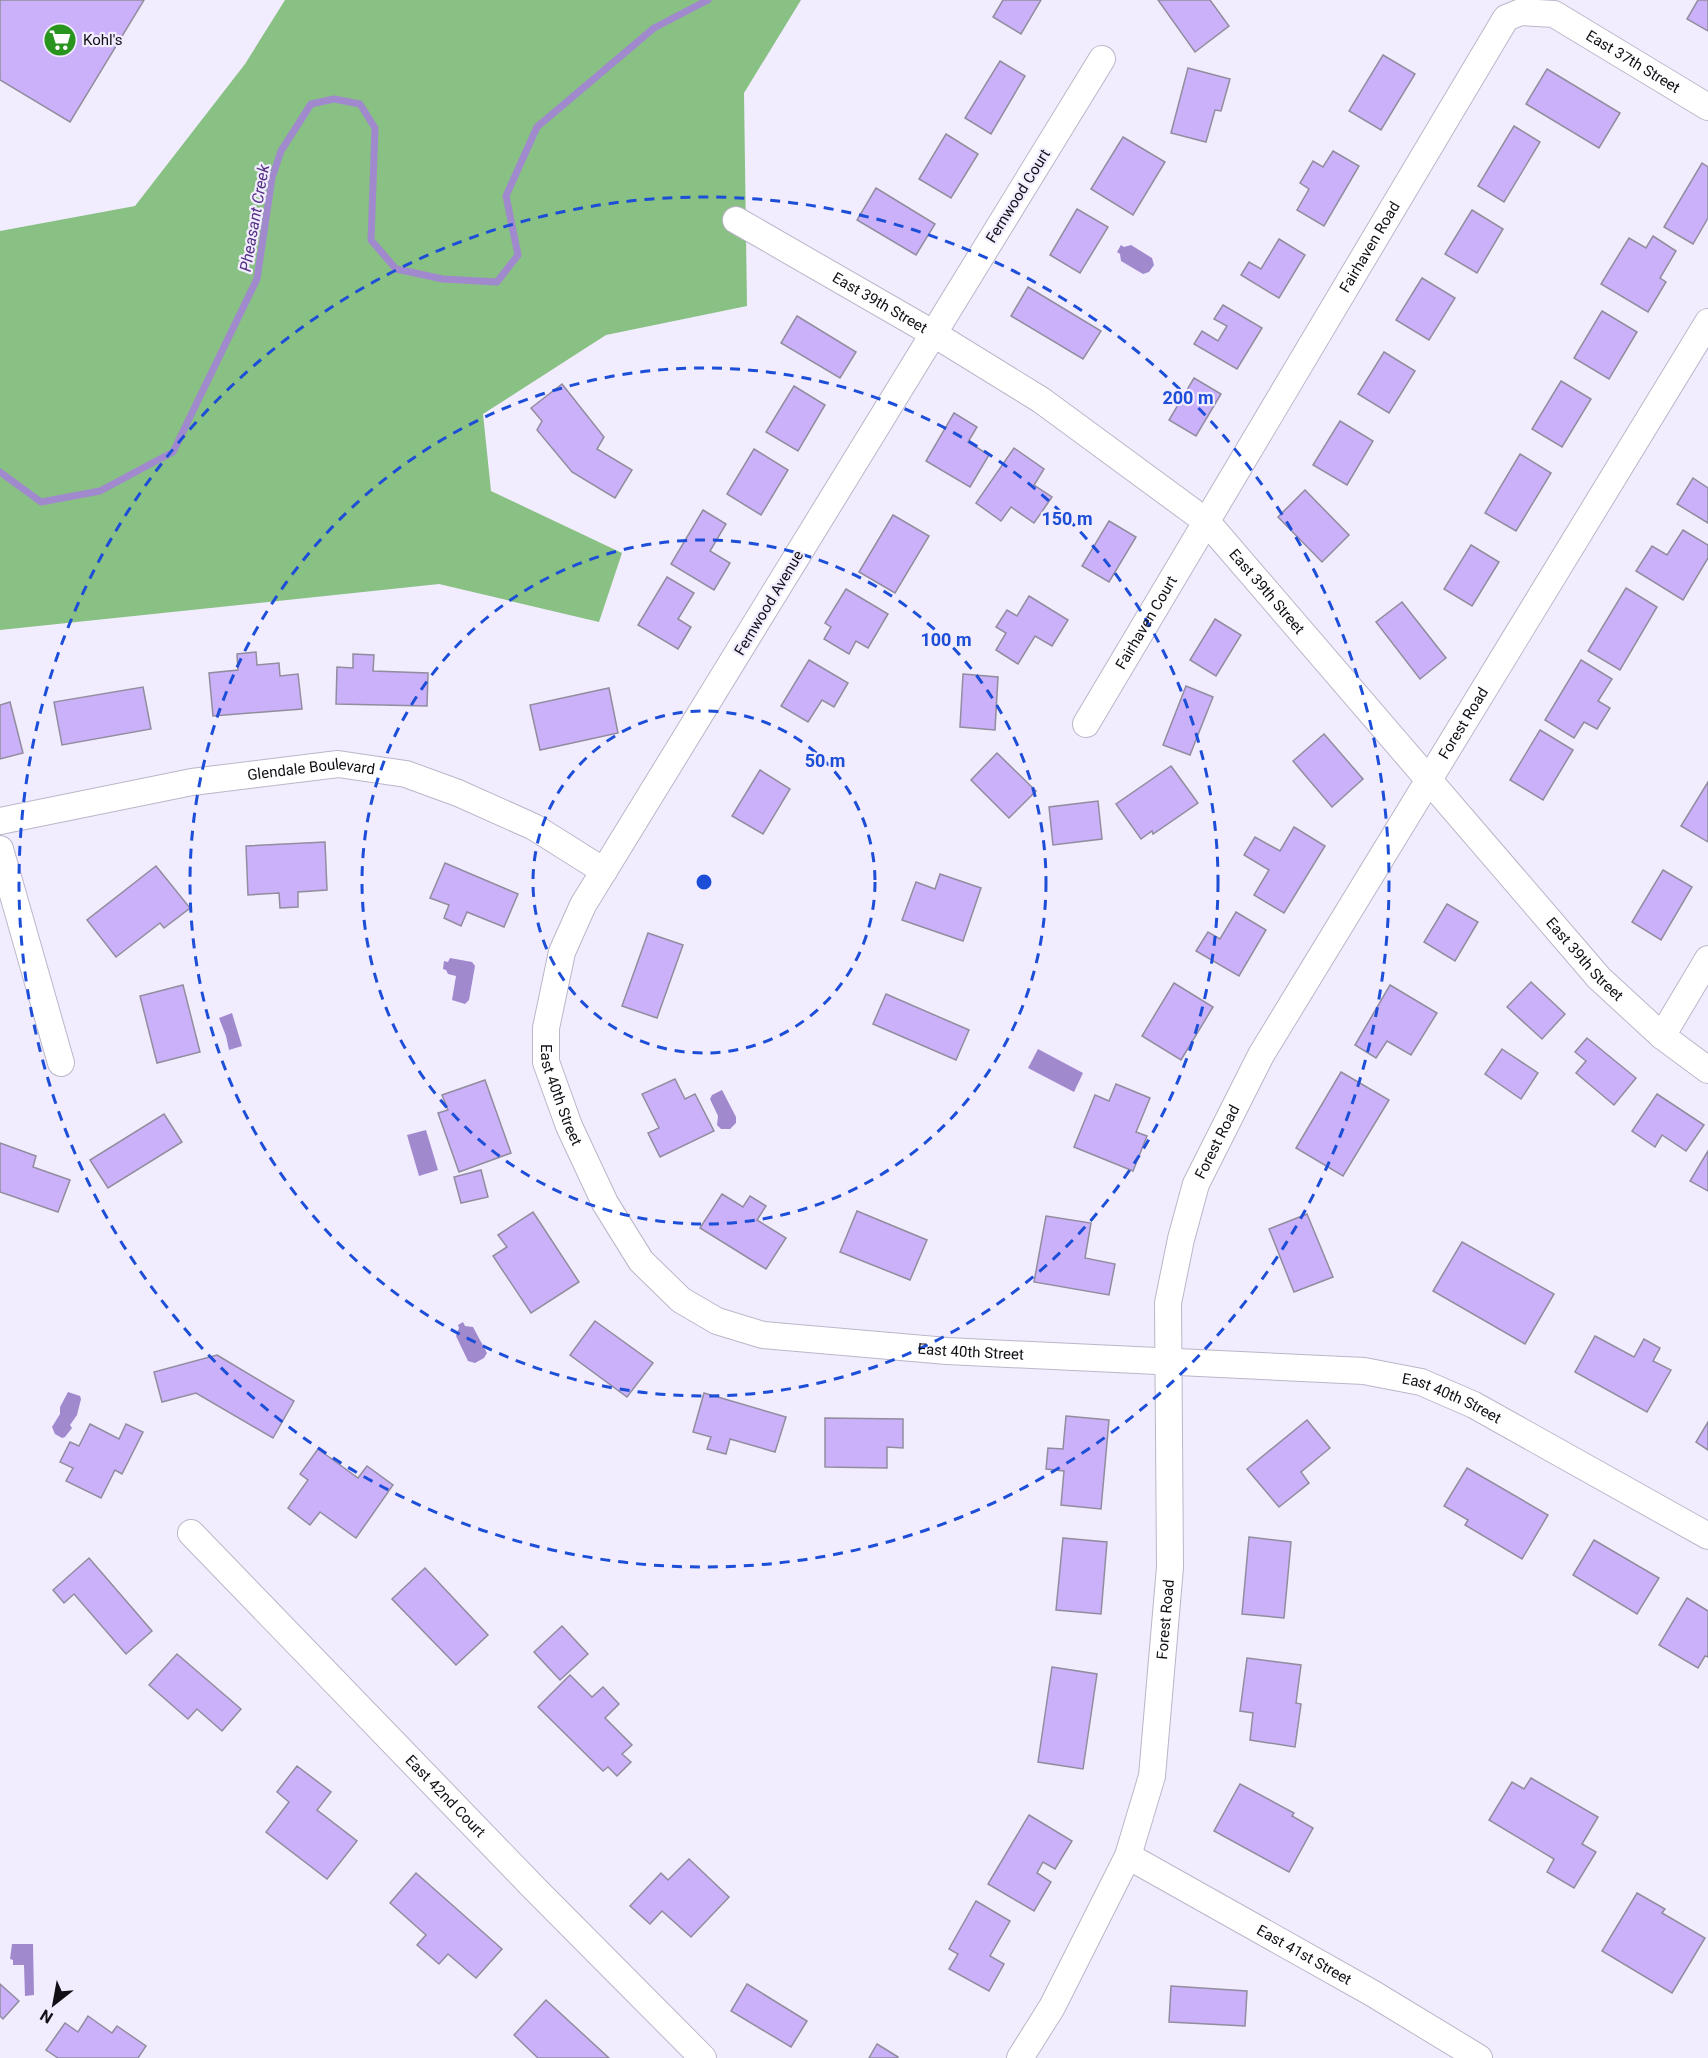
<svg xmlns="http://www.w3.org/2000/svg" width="1708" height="2058" viewBox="0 0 1708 2058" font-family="Roboto,sans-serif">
<rect width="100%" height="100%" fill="#f2ecff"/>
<!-- forest -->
<polygon fill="#89c083" points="285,0 801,0 744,93 747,306 606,335 483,414 491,491 622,553 599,622 439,584 0,630 0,231 135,206 245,64"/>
<!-- water -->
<g fill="#a189ce">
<polygon points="1121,245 1124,247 1131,245 1152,258 1154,265 1149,272 1143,274 1121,261 1120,254 1117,252"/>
<polygon points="450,958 472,962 475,966 469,1000 465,1004 452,1000 456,976 448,974 446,970 443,969 444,961 448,962"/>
<polygon points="232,1013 242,1046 229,1050 226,1036 219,1018"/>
<polygon points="1038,1049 1083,1073 1074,1092 1028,1068"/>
<polygon points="722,1090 736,1117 736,1123 730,1129 721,1129 717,1125 718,1116 710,1099 712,1095"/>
<polygon points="426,1130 438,1170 419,1176 407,1135"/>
<polygon points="463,1322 465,1326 473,1327 487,1353 484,1358 475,1363 468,1361 456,1336 459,1328 458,1325"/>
<polygon points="68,1392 80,1396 81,1399 77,1415 70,1425 72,1428 65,1437 62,1438 55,1434 52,1427 60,1414 60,1407"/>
<polygon points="12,1944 33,1944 34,1995 25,1996 24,1965 13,1965 13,1960 10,1959"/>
</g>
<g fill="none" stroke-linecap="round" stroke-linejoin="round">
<!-- stream -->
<polyline stroke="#a189ce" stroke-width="7" points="0,472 41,502 100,491 173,452 257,279 272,178 281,151 311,104 334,99 360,104 375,128 371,240 396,269 443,279 497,282 518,255 506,196 537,127 654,28 708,0"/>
</g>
<!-- building -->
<g fill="#cab1f9" stroke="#928d9e" stroke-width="1.5">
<polygon points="0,0 144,0 70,122 0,80"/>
<polygon points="1003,0 1041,0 1021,34 993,17"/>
<polygon points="1158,0 1210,0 1229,26 1195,52"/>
<polygon points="1698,0 1708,0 1708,31 1687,19"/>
<polygon points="1383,55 1415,74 1381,130 1349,111"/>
<polygon points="1000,61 1025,76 991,134 965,118"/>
<polygon points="1188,68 1230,79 1221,111 1215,110 1206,142 1171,133"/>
<polygon points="1547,69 1620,113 1599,148 1526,104"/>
<polygon points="1514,126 1540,142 1504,202 1478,186"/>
<polygon points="946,134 978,154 951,198 919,179"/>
<polygon points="1123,137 1165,162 1133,215 1091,189"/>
<polygon points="1333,151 1359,166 1324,226 1297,210 1309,189 1300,183 1313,161 1323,167"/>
<polygon points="1702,163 1708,167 1708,218 1693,244 1664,227"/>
<polygon points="876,188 935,224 916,255 857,220"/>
<polygon points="1077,209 1108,227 1080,273 1050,255"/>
<polygon points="1472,210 1503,229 1477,273 1445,254"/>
<polygon points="1653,236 1676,251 1660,278 1666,282 1648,312 1601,284 1629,238 1646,248"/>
<polygon points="1279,239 1305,255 1279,298 1241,275 1249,262 1261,269"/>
<polygon points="1422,278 1455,298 1429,340 1396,320"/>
<polygon points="1028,287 1101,331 1083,359 1011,316"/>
<polygon points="1223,305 1262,328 1237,369 1194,344 1202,331 1218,341 1227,326 1214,319"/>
<polygon points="1602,311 1637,332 1609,379 1574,358"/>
<polygon points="797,316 856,352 840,378 781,343"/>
<polygon points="1384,352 1415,371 1389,413 1358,394"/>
<polygon points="1194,378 1221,394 1196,436 1169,420"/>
<polygon points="1561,381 1591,399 1562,447 1532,429"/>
<polygon points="562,384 604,437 597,449 632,470 615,498 572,472 537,430 542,421 531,408"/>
<polygon points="794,386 825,405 798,451 766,432"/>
<polygon points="954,413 977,427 968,442 989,455 970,487 926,461"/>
<polygon points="1340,421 1373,441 1347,485 1313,465"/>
<polygon points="1014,448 1044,469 1034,485 1052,497 1034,523 1011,507 1001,521 976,503"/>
<polygon points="754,449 788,470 761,515 727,494"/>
<polygon points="1520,454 1551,473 1516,531 1485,513"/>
<polygon points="1693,478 1708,488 1708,523 1677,504"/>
<polygon points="1305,490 1349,535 1322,562 1278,517"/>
<polygon points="703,510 726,524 710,551 730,563 714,590 671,564"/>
<polygon points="893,515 929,536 895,593 859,572"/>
<polygon points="1109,521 1136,537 1109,582 1082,566"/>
<polygon points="1683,530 1708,545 1708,558 1683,600 1636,571 1652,546 1667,555"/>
<polygon points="1471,545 1499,562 1472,606 1444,589"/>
<polygon points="667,577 694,593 678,619 691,627 678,649 638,625"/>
<polygon points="1626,588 1657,607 1620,670 1588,651"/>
<polygon points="846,589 888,614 868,648 856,641 849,654 824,639 831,627 825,623"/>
<polygon points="1029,596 1068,620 1052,646 1035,636 1018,664 996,650 1006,633 996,627 1007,610 1017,616"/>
<polygon points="1402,602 1446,658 1420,679 1376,622"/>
<polygon points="1215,619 1241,635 1216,676 1190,660"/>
<polygon points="256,652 257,665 279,663 280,676 298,674 302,709 213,716 209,673 238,670 237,654"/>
<polygon points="353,654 374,655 373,671 428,673 427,706 336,704 337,667 353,668"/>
<polygon points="809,660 848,683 834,707 822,700 808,722 781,706"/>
<polygon points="1581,660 1612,679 1598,701 1610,708 1597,729 1584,722 1574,738 1545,720"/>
<polygon points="963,674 998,677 995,730 960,727"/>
<polygon points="1186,686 1213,697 1190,755 1163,745"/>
<polygon points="143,687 151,729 62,745 54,702"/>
<polygon points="609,688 618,733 540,750 530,705"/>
<polygon points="10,702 23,753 0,759 0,705"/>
<polygon points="1540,730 1573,750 1543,800 1510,780"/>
<polygon points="1324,734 1363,779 1332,807 1293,761"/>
<polygon points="997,753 1036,791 1009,818 971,780"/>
<polygon points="1171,766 1198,803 1153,834 1152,831 1141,839 1116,804"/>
<polygon points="760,770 790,789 763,834 732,816"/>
<polygon points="1708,782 1708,842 1681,826"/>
<polygon points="1098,801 1102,839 1053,845 1049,807"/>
<polygon points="1294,827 1325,846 1284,913 1254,895 1269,870 1244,855 1255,837 1280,851"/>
<polygon points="325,842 327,890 298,892 298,907 280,908 279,893 248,895 246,846"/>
<polygon points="445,863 518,894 504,927 467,912 461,926 444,918 449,905 430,898"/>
<polygon points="156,866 190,908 164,928 160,923 116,957 87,920"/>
<polygon points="1663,870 1692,887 1661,940 1632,922"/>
<polygon points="940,874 981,888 963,941 902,920 916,882 935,889"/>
<polygon points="1447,904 1478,922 1455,961 1424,942"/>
<polygon points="1236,912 1266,930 1239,976 1196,951 1208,932 1220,939"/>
<polygon points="648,933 683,945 657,1018 622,1006"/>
<polygon points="1531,982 1565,1014 1542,1039 1507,1007"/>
<polygon points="1174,983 1213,1007 1181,1060 1142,1036"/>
<polygon points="183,985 200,1052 157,1063 140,996"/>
<polygon points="1390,985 1437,1013 1411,1055 1387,1041 1376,1058 1355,1045"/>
<polygon points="886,994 969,1030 956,1060 873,1024"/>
<polygon points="1587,1038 1636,1078 1614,1105 1576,1073 1586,1061 1575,1052"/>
<polygon points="1502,1049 1538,1073 1521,1099 1485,1074"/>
<polygon points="1341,1072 1389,1100 1343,1176 1296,1148"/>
<polygon points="675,1079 685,1099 695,1094 714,1131 660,1157 648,1133 659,1128 642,1094"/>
<polygon points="485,1080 511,1153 459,1172 438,1113 448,1110 442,1095"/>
<polygon points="1116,1084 1150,1098 1136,1132 1147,1136 1133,1171 1074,1147 1095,1095 1109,1101"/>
<polygon points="1657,1094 1704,1125 1686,1151 1662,1135 1655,1147 1632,1131"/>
<polygon points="164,1114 182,1142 108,1188 90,1160"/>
<polygon points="0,1143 36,1156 33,1167 70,1180 58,1212 0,1192"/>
<polygon points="1708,1151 1708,1191 1690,1181"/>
<polygon points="481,1170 488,1197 461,1203 454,1177"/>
<polygon points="722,1194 743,1207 750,1196 766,1206 757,1220 786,1238 766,1269 700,1228"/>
<polygon points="857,1211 927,1240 910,1280 840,1252"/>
<polygon points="533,1212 579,1282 531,1313 493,1256 507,1247 498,1235"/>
<polygon points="1307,1214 1333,1277 1294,1292 1269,1229"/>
<polygon points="1046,1216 1091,1223 1085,1258 1115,1264 1109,1295 1034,1282"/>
<polygon points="1462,1242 1554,1294 1525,1344 1433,1291"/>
<polygon points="595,1321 653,1363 627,1397 570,1355"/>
<polygon points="1595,1336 1634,1357 1644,1339 1660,1348 1653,1361 1671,1370 1647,1412 1575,1372"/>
<polygon points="217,1355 294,1401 273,1438 196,1393 162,1402 154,1372"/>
<polygon points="704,1393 786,1417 775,1452 730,1439 726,1454 707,1449 711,1437 693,1432"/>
<polygon points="1066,1416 1109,1420 1101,1509 1061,1505 1064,1471 1046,1469 1048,1448 1063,1449"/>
<polygon points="825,1418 903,1419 903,1448 887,1447 887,1468 825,1467"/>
<polygon points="1307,1420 1330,1448 1301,1472 1309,1483 1279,1507 1247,1469"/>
<polygon points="1708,1422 1708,1450 1696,1442"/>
<polygon points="90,1424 119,1439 126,1424 143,1432 122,1474 115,1470 101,1498 66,1481 73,1468 60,1462 70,1442 79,1446"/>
<polygon points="318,1449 358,1478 367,1466 393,1485 356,1538 320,1512 310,1525 288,1508 308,1480 300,1474"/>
<polygon points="1467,1468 1548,1515 1522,1559 1465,1525 1468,1520 1444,1506"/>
<polygon points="1249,1537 1291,1542 1284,1618 1242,1614"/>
<polygon points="1063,1538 1107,1542 1101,1614 1056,1610"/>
<polygon points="1594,1540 1659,1578 1637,1614 1573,1575"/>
<polygon points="89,1558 152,1631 126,1654 74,1594 64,1603 53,1590"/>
<polygon points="425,1568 488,1635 456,1665 392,1599"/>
<polygon points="1687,1598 1708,1611 1708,1657 1705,1656 1698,1668 1659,1645"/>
<polygon points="562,1626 588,1654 560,1680 534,1652"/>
<polygon points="177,1654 241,1709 222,1731 197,1709 188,1719 149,1685"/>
<polygon points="1247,1658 1301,1665 1296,1703 1301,1704 1295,1747 1250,1740 1253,1713 1240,1711"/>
<polygon points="1052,1667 1097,1674 1083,1769 1038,1762"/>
<polygon points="570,1675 592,1697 603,1687 619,1704 605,1718 632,1745 622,1754 631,1762 617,1776 608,1767 603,1771 538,1707"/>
<polygon points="297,1766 331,1792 317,1810 357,1841 327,1879 266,1832 289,1802 277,1792"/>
<polygon points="1531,1778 1598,1817 1582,1844 1596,1852 1574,1888 1547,1872 1554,1859 1489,1820 1512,1782 1524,1789"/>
<polygon points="1240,1784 1294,1813 1292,1816 1313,1828 1289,1872 1214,1831"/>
<polygon points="1029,1815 1072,1841 1055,1869 1043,1862 1037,1873 1051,1882 1034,1911 988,1884"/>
<polygon points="689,1859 729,1897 691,1937 662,1911 650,1924 630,1906 661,1873 668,1880"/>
<polygon points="416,1873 502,1949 476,1978 448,1954 439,1964 417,1945 426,1935 390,1903"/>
<polygon points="1637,1893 1665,1909 1662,1913 1705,1938 1672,1993 1602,1951"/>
<polygon points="976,1901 1010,1921 990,1956 1004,1964 989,1991 949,1969 958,1954 949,1949"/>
<polygon points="0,1984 19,2001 3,2019 0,2016"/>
<polygon points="747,1984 807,2021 791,2047 731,2011"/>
<polygon points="1171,1986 1247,1991 1245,2026 1169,2022"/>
<polygon points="546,2000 609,2058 538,2058 514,2035"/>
<polygon points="88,2016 112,2033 117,2026 146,2046 138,2058 58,2058 46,2050 65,2023 78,2032"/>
<polygon points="877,2044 898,2057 897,2058 869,2058"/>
</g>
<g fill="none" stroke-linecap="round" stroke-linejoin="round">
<defs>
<g id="minor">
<path id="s1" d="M1102,59L583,905L562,952L546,1028V1062L569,1126L605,1203L641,1261L681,1300L717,1321L763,1335L947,1351L1364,1371L1421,1382L1474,1405L1708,1536"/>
<path id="s2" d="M736,220L934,334L1041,400L1207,522L1599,978L1662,1036L1708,1070"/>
<path id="s3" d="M1086,724L1506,18L1521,12L1554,14L1708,107"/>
<path id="s4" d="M0,821L192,782L338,764L406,774L458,793L534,827L604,871"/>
<polyline points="0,849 61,1063"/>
<polyline points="1662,1036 1708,959"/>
<path id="s5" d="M191,1533L536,1890L703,2058"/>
<path id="s6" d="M1128,1856L1372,1993L1479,2058"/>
<path id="s7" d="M1020,2058L1052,2007L1128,1856L1152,1776L1170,1567L1168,1303L1181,1239L1196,1184L1261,1055L1708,322"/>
</g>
</defs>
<!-- minor casing -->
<use href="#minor" stroke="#bbb6c8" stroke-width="28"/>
<!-- minor -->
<use href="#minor" stroke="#fff" stroke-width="26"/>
</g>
<!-- distance rings -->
<g fill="none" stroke="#1d4ed8" stroke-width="3" stroke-dasharray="10 8">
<circle cx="704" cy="882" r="171"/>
<circle cx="704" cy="882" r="342"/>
<circle cx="704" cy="882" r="514"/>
<circle cx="704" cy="882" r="685"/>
</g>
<!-- icons -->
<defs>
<symbol id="supermarket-disc" viewBox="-11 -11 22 22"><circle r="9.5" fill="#29951e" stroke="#f2ecff"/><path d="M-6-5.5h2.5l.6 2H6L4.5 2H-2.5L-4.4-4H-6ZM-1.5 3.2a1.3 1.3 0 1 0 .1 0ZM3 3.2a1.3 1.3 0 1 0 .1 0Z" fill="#fff"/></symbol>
</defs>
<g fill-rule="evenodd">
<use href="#supermarket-disc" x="41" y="21" width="38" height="38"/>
</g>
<g text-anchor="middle" stroke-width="4.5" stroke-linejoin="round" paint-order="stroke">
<!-- poi labels -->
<g font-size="15" fill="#121016" stroke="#f2ecff" text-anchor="start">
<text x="83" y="45">Kohl's</text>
</g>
<!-- street labels -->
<g font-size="15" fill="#121016" stroke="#f2ecff">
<text dy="5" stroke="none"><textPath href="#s3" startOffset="963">East 37th Street</textPath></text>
<text transform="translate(1018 196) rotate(-58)" y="5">Fernwood Court</text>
<text dy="5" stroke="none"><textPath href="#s3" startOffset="555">Fairhaven Road</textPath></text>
<text dy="5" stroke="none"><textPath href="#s2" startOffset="166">East 39th Street</textPath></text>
<text dy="5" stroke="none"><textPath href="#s2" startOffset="652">East 39th Street</textPath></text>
<text transform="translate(769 603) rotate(-59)" y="5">Fernwood Avenue</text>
<text dy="5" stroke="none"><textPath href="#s3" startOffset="118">Fairhaven Court</textPath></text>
<text dy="5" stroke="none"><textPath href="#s7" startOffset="1442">Forest Road</textPath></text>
<text dy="5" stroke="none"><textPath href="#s4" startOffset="316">Glendale Boulevard</textPath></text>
<text dy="5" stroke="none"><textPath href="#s2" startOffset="1138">East 39th Street</textPath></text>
<text dy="5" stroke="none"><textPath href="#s1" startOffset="1191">East 40th Street</textPath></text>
<text dy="5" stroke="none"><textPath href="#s7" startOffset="956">Forest Road</textPath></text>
<text dy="5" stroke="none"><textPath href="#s1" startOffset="1731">East 40th Street</textPath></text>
<text dy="5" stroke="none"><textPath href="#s1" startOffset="2217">East 40th Street</textPath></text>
<text dy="5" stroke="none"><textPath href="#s7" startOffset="470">Forest Road</textPath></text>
<text dy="5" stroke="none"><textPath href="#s5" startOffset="366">East 42nd Court</textPath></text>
<text dy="5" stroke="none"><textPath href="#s6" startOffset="202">East 41st Street</textPath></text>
</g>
<!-- water labels -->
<g font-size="16" font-style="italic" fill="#543184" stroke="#f2ecff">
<text transform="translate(254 218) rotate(-80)" y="6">Pheasant Creek</text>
</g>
</g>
<circle cx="704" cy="882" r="9" fill="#1d4ed8" stroke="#f2ecff" stroke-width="3"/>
<g font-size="18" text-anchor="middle" font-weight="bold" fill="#1d4ed8" stroke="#f2ecff" stroke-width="4.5" stroke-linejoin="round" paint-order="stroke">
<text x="1188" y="404">200 m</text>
<text x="1067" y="525">150 m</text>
<text x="946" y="646">100 m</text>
<text x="825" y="767">50 m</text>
</g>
<!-- north arrow -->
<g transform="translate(54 2004) rotate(211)" stroke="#f2ecff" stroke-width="4.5" paint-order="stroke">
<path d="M0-4.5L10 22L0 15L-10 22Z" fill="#121016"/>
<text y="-9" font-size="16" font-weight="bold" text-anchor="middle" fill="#121016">N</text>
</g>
</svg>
